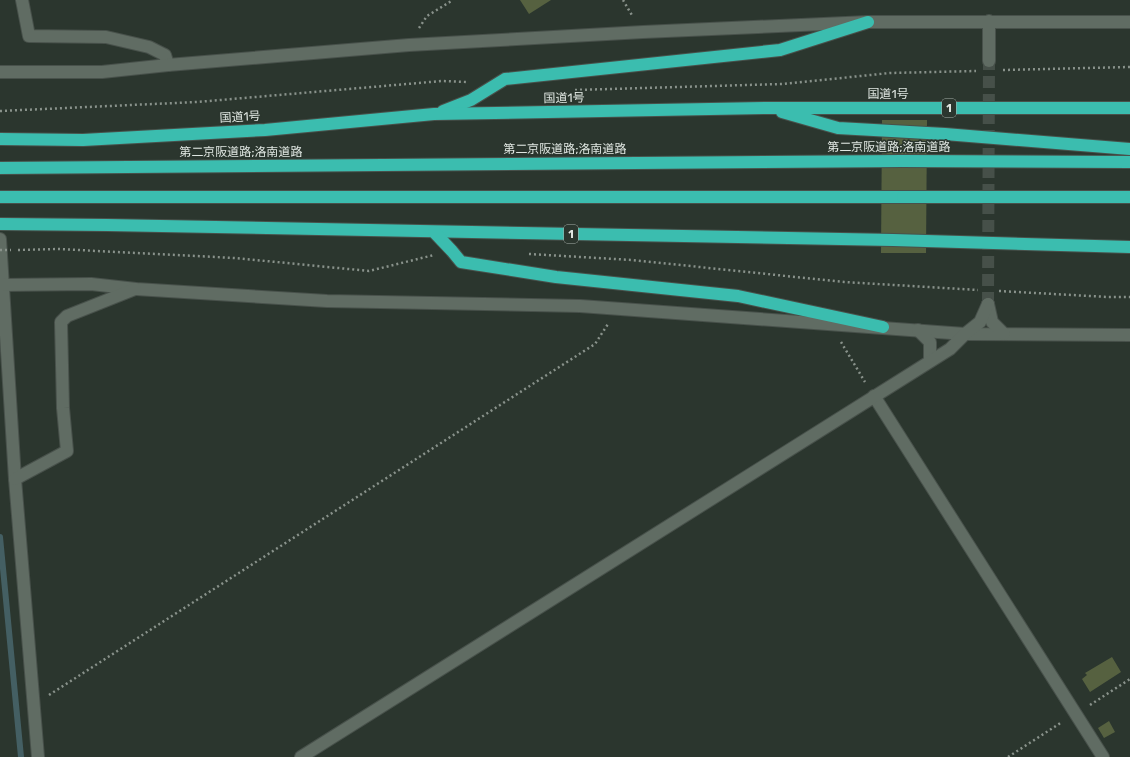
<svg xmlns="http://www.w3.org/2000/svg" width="1130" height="757" viewBox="0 0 1130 757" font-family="Rubik,'Noto Sans JP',sans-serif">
<rect width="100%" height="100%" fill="#2b362e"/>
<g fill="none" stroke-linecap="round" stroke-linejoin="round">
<!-- stream -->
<polyline stroke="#445f63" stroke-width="6" points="0,537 21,757"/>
</g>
<!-- building -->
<g fill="#566140">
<polygon points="520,0 551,0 529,14"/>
<polygon points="882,120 927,120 926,253 881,253"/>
<polygon points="1112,657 1121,672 1090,692 1082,679 1087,675 1085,673"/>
<polygon points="1109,721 1115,732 1104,738 1098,728"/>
</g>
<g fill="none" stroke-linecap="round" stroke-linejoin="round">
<!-- minor-tunnel -->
<polyline stroke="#465049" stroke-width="12" stroke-dasharray="12 6" stroke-linecap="butt" points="988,304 989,61"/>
<defs>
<g id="minor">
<polyline points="22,0 29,36 106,37 149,47 165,55 168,65"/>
<polyline points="989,21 989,61"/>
<polyline points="0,72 102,72 168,65 409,45 643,32 868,22 1130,22"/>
<polyline points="0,239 15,479 38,757"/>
<polyline points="0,285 91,284 136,289 327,301 580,306 965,334 1130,335"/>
<polyline points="988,304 992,322 1004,334"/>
<polyline points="918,330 930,342 930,361"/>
<polyline points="874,396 1103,757"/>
<polyline points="15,479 67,451 63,408 61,322 67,316 135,289"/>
<polyline points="301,757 950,349 965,334 980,322 988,304"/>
</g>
<g id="highway">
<polyline points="443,111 471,100 505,79 780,50 868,22"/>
<polyline points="782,112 838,128 945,134 1130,149"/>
<polyline points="0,139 83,140 265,130 434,114 767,108 1130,108"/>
<polyline points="0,168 902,161"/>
<polyline points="0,197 903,197"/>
<polyline points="0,224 107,225 893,240 1130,247"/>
<polyline points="434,232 452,251 461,262 556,277 738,296 883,327"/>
</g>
</defs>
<!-- minor casing -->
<use href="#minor" stroke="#48514b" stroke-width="14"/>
<!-- highway casing -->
<use href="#highway" stroke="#48514b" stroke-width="14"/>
<!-- path -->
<g stroke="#89928b" stroke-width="2.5" stroke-dasharray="2 3" stroke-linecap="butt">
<polyline points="623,0 633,17"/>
<polyline points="419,28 427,16 453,0"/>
<polyline points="1003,70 1130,67"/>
<polyline points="575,90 782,84 890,73 976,71"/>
<polyline points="0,111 197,102 442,81 467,82"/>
<polyline points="18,250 58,249 235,258 369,271 434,255"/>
<polyline points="529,254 632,260 844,282 978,290"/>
<polyline points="999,291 1108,297 1130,297"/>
<polyline points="841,342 865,382"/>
<polyline points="49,695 595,344 608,324"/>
<polyline points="1090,705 1130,679"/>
<polyline points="1008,757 1062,722"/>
</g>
<!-- minor -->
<use href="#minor" stroke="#606c63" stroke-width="12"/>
<!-- highway -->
<use href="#highway" stroke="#3bbdaf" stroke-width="12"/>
<defs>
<g id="highway-bridge">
<polyline points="902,161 1130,162"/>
<polyline points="903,197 1130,197"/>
</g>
</defs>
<!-- highway-bridge casing -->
<use href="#highway-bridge" stroke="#48514b" stroke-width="14" stroke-linecap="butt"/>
<!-- path-bridge -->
<polyline stroke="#89928b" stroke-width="2.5" stroke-dasharray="2 3" stroke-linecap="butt" points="0,250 11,250"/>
<!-- highway-bridge -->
<use href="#highway-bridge" stroke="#3bbdaf" stroke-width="12"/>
</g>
<g text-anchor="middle" stroke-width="3" stroke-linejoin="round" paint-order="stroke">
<!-- shield labels -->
<g fill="#2b362e" stroke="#a9b1ab" stroke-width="1">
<rect x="942" y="99" width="14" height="18" rx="3"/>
<rect x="564" y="225" width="14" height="18" rx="3"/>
</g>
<g font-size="11" font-weight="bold" fill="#dfe6e1">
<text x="949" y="112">1</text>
<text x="571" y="238">1</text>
</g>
<!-- street labels -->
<g font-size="12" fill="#dfe6e1" stroke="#2b362e">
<text x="888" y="98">国道1号</text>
<text transform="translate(564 98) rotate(-1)" y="4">国道1号</text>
<text transform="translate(240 117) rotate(-3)" y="4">国道1号</text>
<text x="889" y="151">第二京阪道路;洛南道路</text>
<text x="565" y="153">第二京阪道路;洛南道路</text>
<text x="241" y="156">第二京阪道路;洛南道路</text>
</g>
</g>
</svg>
